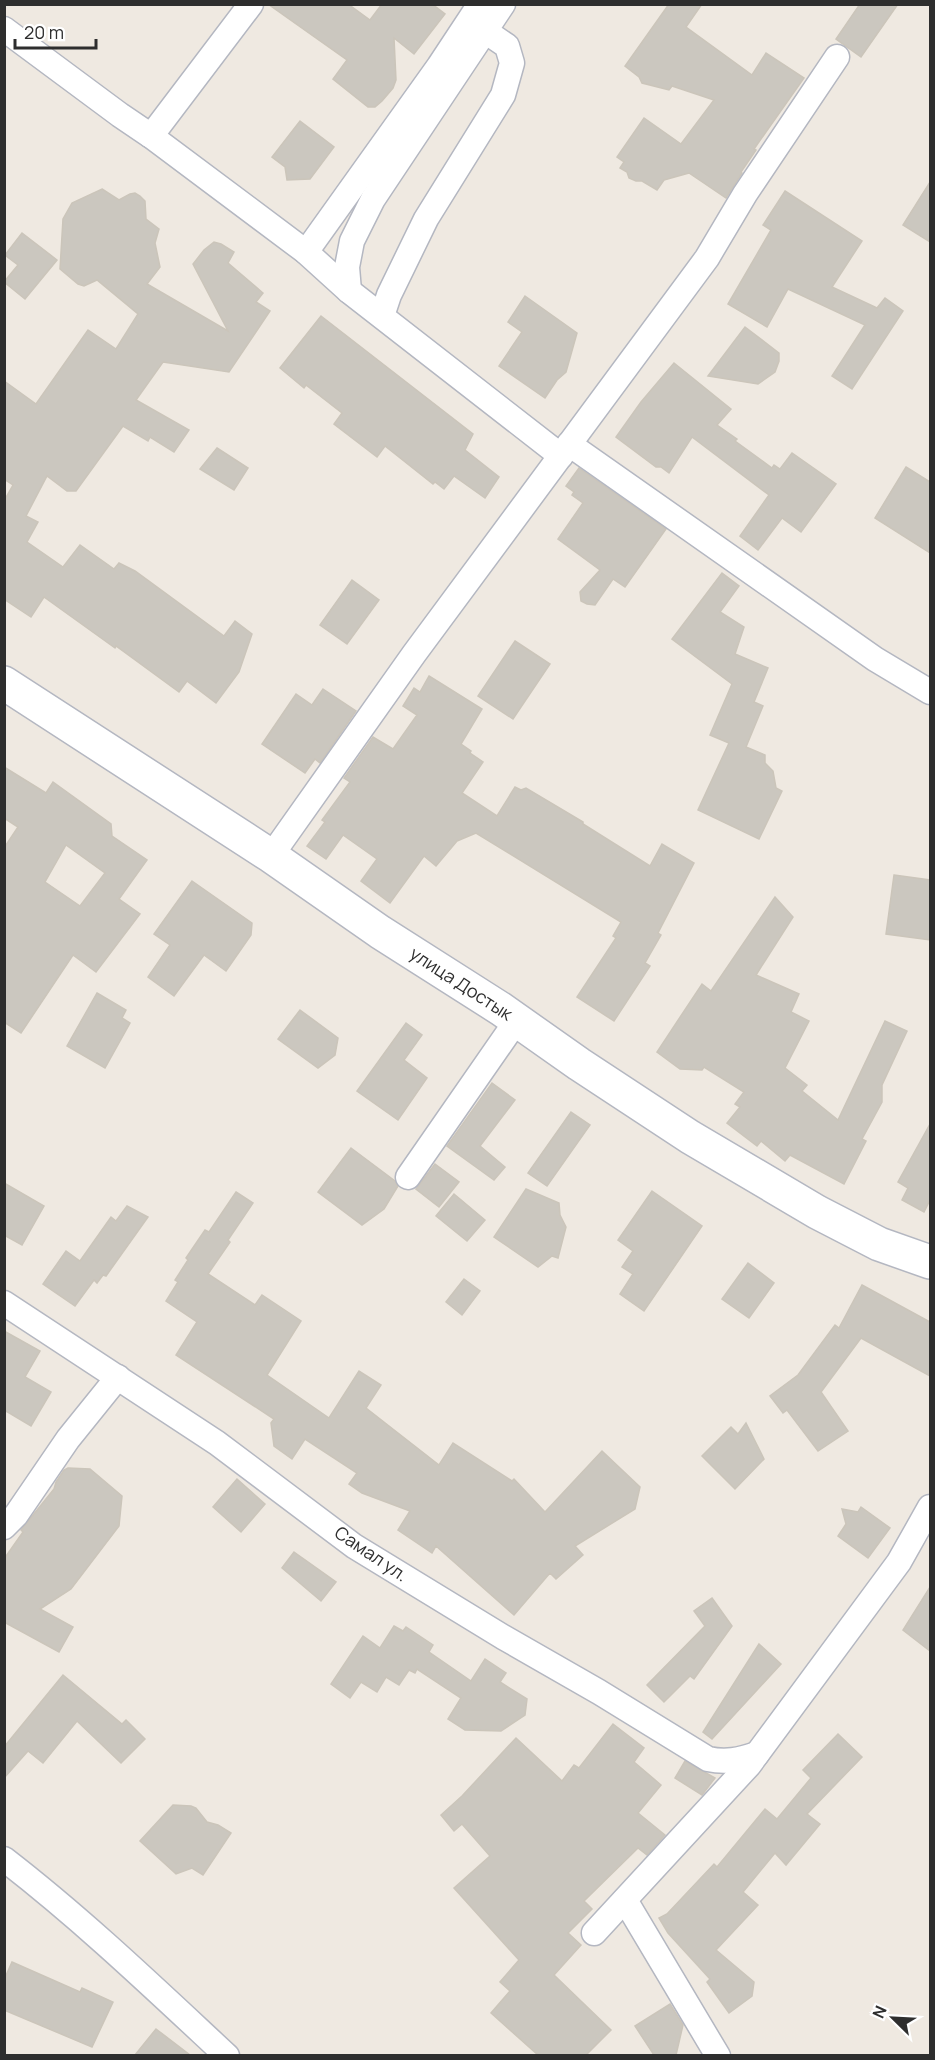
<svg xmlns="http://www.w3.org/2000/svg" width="935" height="2060" viewBox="0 0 935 2060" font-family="Manrope,sans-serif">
<rect width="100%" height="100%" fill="#efe9e1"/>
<!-- building -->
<g fill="#cbc7bf" stroke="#cbc5ba" stroke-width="1.5" fill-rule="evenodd">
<polygon points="268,4 348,4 370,20 382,4 432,4 445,14 414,54 394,38 396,80 393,88 382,101 375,107 368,107 333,79 347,60"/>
<polygon points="669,4 702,4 686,27 752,75 766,53 804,78 754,149 756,150 741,172 742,173 726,198 689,173 664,180 657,190 642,181 636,181 629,178 627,172 620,168 624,162 617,157 644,118 681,144 714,100 672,86 669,90 642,83 639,77 625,66"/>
<polygon points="860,4 898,4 861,57 836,39"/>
<polygon points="300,121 334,147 310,179 287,180 285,167 272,157"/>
<polygon points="930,182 930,242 903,225"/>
<polygon points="102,189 119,200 130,194 135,193 140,196 145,201 146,219 159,229 155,243 160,267 147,284 228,331 193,264 204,250 214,242 221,244 234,252 228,263 263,293 256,302 270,311 229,372 163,362 136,400 189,430 174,452 150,437 148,441 123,426 76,491 67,491 47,476 26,516 38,522 27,542 63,567 80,545 114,569 119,563 135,571 224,636 235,621 252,634 239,672 216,703 187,681 179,692 116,646 115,648 44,597 31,617 4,599 4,501 13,485 4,479 4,381 36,404 88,330 116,349 138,314 97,280 84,286 78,284 60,269 63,219 72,203"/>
<polygon points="785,191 862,241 832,287 877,308 885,298 903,311 852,389 832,376 865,325 788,289 767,327 728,304 771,230 763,225"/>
<polygon points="22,233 57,260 25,299 4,282 18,265 5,255"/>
<polygon points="525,296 577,333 566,372 557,380 545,398 499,366 522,332 508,322"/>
<polygon points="321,316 473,434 465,450 499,477 485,498 454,476 444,489 435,482 433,484 385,446 377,457 334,424 342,413 306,385 304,388 280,368"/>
<polygon points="745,327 779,353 779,361 775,372 758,384 708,376"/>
<polygon points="674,363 731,409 717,425 737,439 735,441 772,468 774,465 780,469 792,453 836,484 801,532 782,518 758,550 740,536 769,495 692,437 669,473 661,467 656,467 616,437 641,402"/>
<polygon points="217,448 248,468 234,490 200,469"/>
<polygon points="906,467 930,482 930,553 875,518"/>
<polygon points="579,468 666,529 625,587 613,579 595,605 587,604 581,601 580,592 600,570 558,539 583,503 572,495 574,492 566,486"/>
<polygon points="722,573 739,586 720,612 744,627 735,654 768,668 754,702 763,706 746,747 765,755 765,763 773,771 776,788 782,791 759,839 698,810 729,743 710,735 732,684 672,639"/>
<polygon points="352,580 379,600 347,644 320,625"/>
<polygon points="515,641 550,664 513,719 478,696"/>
<polygon points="429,676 482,709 461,744 471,751 470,753 483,762 462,793 497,816 515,787 521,790 526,788 583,822 583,824 650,866 662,844 694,863 658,933 661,935 645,963 650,966 614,1021 577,997 616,938 613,936 621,922 476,833 457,841 436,866 424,856 390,903 361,881 377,859 343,835 326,859 307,846 325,822 322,820 350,782 344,778 373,737 393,749 417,715 403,706 414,688 420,692"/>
<polygon points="323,689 356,711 320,763 315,759 305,773 262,744 296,694 312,705"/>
<path d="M4,767L46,793L53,782L111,824L112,836L147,860L119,899L140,914L96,972L73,955L21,1033L4,1022V848L18,827L4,818ZM66,845L105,873L80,906L45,882Z"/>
<polygon points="894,875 930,880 930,940 886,934"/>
<polygon points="192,881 252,923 251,935 226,971 204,955 174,996 148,977 170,945 154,934"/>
<polygon points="775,897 793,917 756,975 799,994 791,1012 809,1021 785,1068 807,1085 802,1091 838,1120 885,1021 907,1031 882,1085 882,1102 862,1139 866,1141 844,1184 790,1155 785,1161 761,1141 757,1146 727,1123 740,1107 735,1104 744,1092 704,1067 702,1070 680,1069 657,1052 702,984 711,991"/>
<polygon points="97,993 126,1010 122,1018 130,1023 105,1068 67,1046"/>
<polygon points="300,1010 338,1038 335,1055 318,1068 278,1039"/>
<polygon points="406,1023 422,1035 404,1060 427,1078 398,1120 357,1091"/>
<polygon points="492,1083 515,1100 480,1146 505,1167 494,1180 447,1146"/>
<polygon points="571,1112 590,1125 547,1186 528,1173"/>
<polygon points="930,1124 930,1200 924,1212 902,1200 908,1188 898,1182"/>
<polygon points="351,1148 395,1181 398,1186 384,1209 362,1225 318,1192"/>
<polygon points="435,1164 459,1182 439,1207 416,1189"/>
<polygon points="4,1183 44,1206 22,1245 4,1235"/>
<polygon points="526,1189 559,1203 560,1215 566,1227 558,1258 552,1256 538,1267 494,1237"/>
<polygon points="652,1191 702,1226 644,1311 620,1294 633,1274 622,1267 633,1251 618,1240"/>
<polygon points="236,1192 253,1203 228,1240 230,1242 208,1274 255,1305 262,1295 301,1321 267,1375 329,1418 359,1371 381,1385 366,1408 439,1465 453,1443 512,1481 514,1479 545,1512 602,1451 640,1487 635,1509 575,1546 583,1555 556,1579 550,1573 514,1615 436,1546 432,1553 398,1530 410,1511 362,1493 349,1484 357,1473 305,1439 292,1459 274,1446 271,1423 274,1419 176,1355 197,1322 166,1301 178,1282 175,1280 188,1260 186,1258 205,1230 209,1232"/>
<polygon points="454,1194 485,1220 467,1241 436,1216"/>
<polygon points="127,1206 148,1217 106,1276 103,1275 97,1283 94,1280 75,1306 43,1284 66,1251 80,1261 111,1217 116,1221"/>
<polygon points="748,1263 774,1283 749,1318 722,1299"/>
<polygon points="464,1279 480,1291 462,1315 446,1302"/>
<polygon points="862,1285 930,1322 930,1376 861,1338 821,1392 848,1431 818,1451 787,1410 783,1413 770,1396 798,1375 835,1325 839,1328"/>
<polygon points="4,1331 40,1351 25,1377 51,1392 31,1426 6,1411 4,1414"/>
<polygon points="746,1423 764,1459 735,1489 702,1456 731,1427 738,1434"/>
<polygon points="68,1468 90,1469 122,1496 119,1526 71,1589 40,1609 73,1627 59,1652 4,1622 4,1559 23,1532 21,1530 54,1489 56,1482 64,1470"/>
<polygon points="237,1479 265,1504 241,1532 213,1507"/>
<polygon points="861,1507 890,1528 868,1558 838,1536 846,1524 842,1509 858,1512"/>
<polygon points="294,1552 336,1582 321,1601 282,1568"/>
<polygon points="930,1587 930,1651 903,1630"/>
<polygon points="712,1598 732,1626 694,1679 690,1676 664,1702 647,1685 705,1626 694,1611"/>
<polygon points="394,1626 403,1631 406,1627 433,1645 429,1652 471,1681 485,1659 506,1673 500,1682 527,1699 525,1715 501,1731 465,1730 448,1719 461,1698 417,1669 415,1673 409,1670 399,1685 386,1677 377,1692 361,1682 350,1698 331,1684 363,1636 380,1648"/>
<polygon points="759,1644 781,1664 712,1739 703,1732"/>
<polygon points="63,1675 122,1724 126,1720 145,1739 121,1763 77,1721 43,1763 28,1751 4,1778 4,1747"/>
<polygon points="613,1724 644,1748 634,1762 661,1785 638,1813 665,1835 647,1855 638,1848 584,1901 592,1909 568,1933 581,1945 554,1975 611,2030 586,2055 538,2055 491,2013 510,1991 500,1982 519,1960 454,1888 490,1856 462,1824 454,1831 441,1815 462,1796 516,1738 562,1781 574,1765 579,1768"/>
<polygon points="838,1734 862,1757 807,1814 820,1824 786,1865 775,1853 743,1892 758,1905 716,1950 754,1982 752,1996 729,2013 707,1982 710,1979 668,1933 659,1918 667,1914 714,1864 717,1867 765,1809 777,1819 811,1778 803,1770"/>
<polygon points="685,1761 715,1778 702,1795 675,1778"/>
<polygon points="173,1805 191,1806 196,1808 207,1822 218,1825 231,1833 203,1875 192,1868 176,1874 140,1841"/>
<polygon points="12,1962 80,1992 82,1988 113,2002 92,2047 4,2010 4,1980"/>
<polygon points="670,2004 683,2025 676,2055 654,2055 635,2026"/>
<polygon points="156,2029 190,2055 135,2055"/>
</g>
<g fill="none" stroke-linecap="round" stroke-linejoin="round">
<defs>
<g id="minor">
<polyline points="4,29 120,115 151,136 306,252 349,291 561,456"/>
<polyline points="151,136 251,4"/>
<polyline points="306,252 439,66 480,4"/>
<polyline points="349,291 347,267 352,241 373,199 503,4"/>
<polyline points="382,316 389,295 426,219 503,95 512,63 507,46 485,31"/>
<polyline points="569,444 875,659 930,692"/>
<polyline points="271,856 414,654 707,258 745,194 837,57"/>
<polyline points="408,1177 517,1020"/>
<path d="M4,1303L217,1443L354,1546L503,1637L599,1692L708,1759C726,1763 739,1760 757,1754"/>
<polyline points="4,1527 16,1515 68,1439 118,1377"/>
<path d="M4,1859C83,1920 154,1988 227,2056"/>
<polyline points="625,1900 718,2056"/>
<polyline points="594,1933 749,1765 899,1562 930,1507"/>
</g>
<polyline id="secondary" points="4,683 271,856 380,932 501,1009 579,1064 690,1137 817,1212 879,1244 930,1262"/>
</defs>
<!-- minor casing -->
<use href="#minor" stroke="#b4b7c1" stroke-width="27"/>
<!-- secondary casing -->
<use href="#secondary" stroke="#b4b7c1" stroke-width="36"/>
<!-- minor -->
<use href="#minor" stroke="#fff" stroke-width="24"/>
<!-- secondary -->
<use href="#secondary" stroke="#fff" stroke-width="33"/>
</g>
<g text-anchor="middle" stroke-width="4.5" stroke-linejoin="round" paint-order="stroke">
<!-- street labels -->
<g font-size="18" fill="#2e2e2e" stroke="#fff">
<text transform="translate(461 984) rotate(33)" y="6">улица Достык</text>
<text transform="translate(371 1554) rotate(34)" y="6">Самал ул.</text>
</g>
</g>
<!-- border -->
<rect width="935" height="2060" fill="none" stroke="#2e2e2e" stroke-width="12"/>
<!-- north arrow -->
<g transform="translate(893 2018) rotate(294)" stroke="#ffffff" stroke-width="4.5" paint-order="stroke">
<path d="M0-4.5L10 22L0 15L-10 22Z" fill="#2e2e2e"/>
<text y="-9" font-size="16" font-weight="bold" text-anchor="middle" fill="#2e2e2e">N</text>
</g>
<!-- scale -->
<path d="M15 39v9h81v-9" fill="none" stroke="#2e2e2e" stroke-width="3"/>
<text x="24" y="39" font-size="18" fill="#2e2e2e" stroke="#ffffff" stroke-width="4.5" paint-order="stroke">20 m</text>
</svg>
